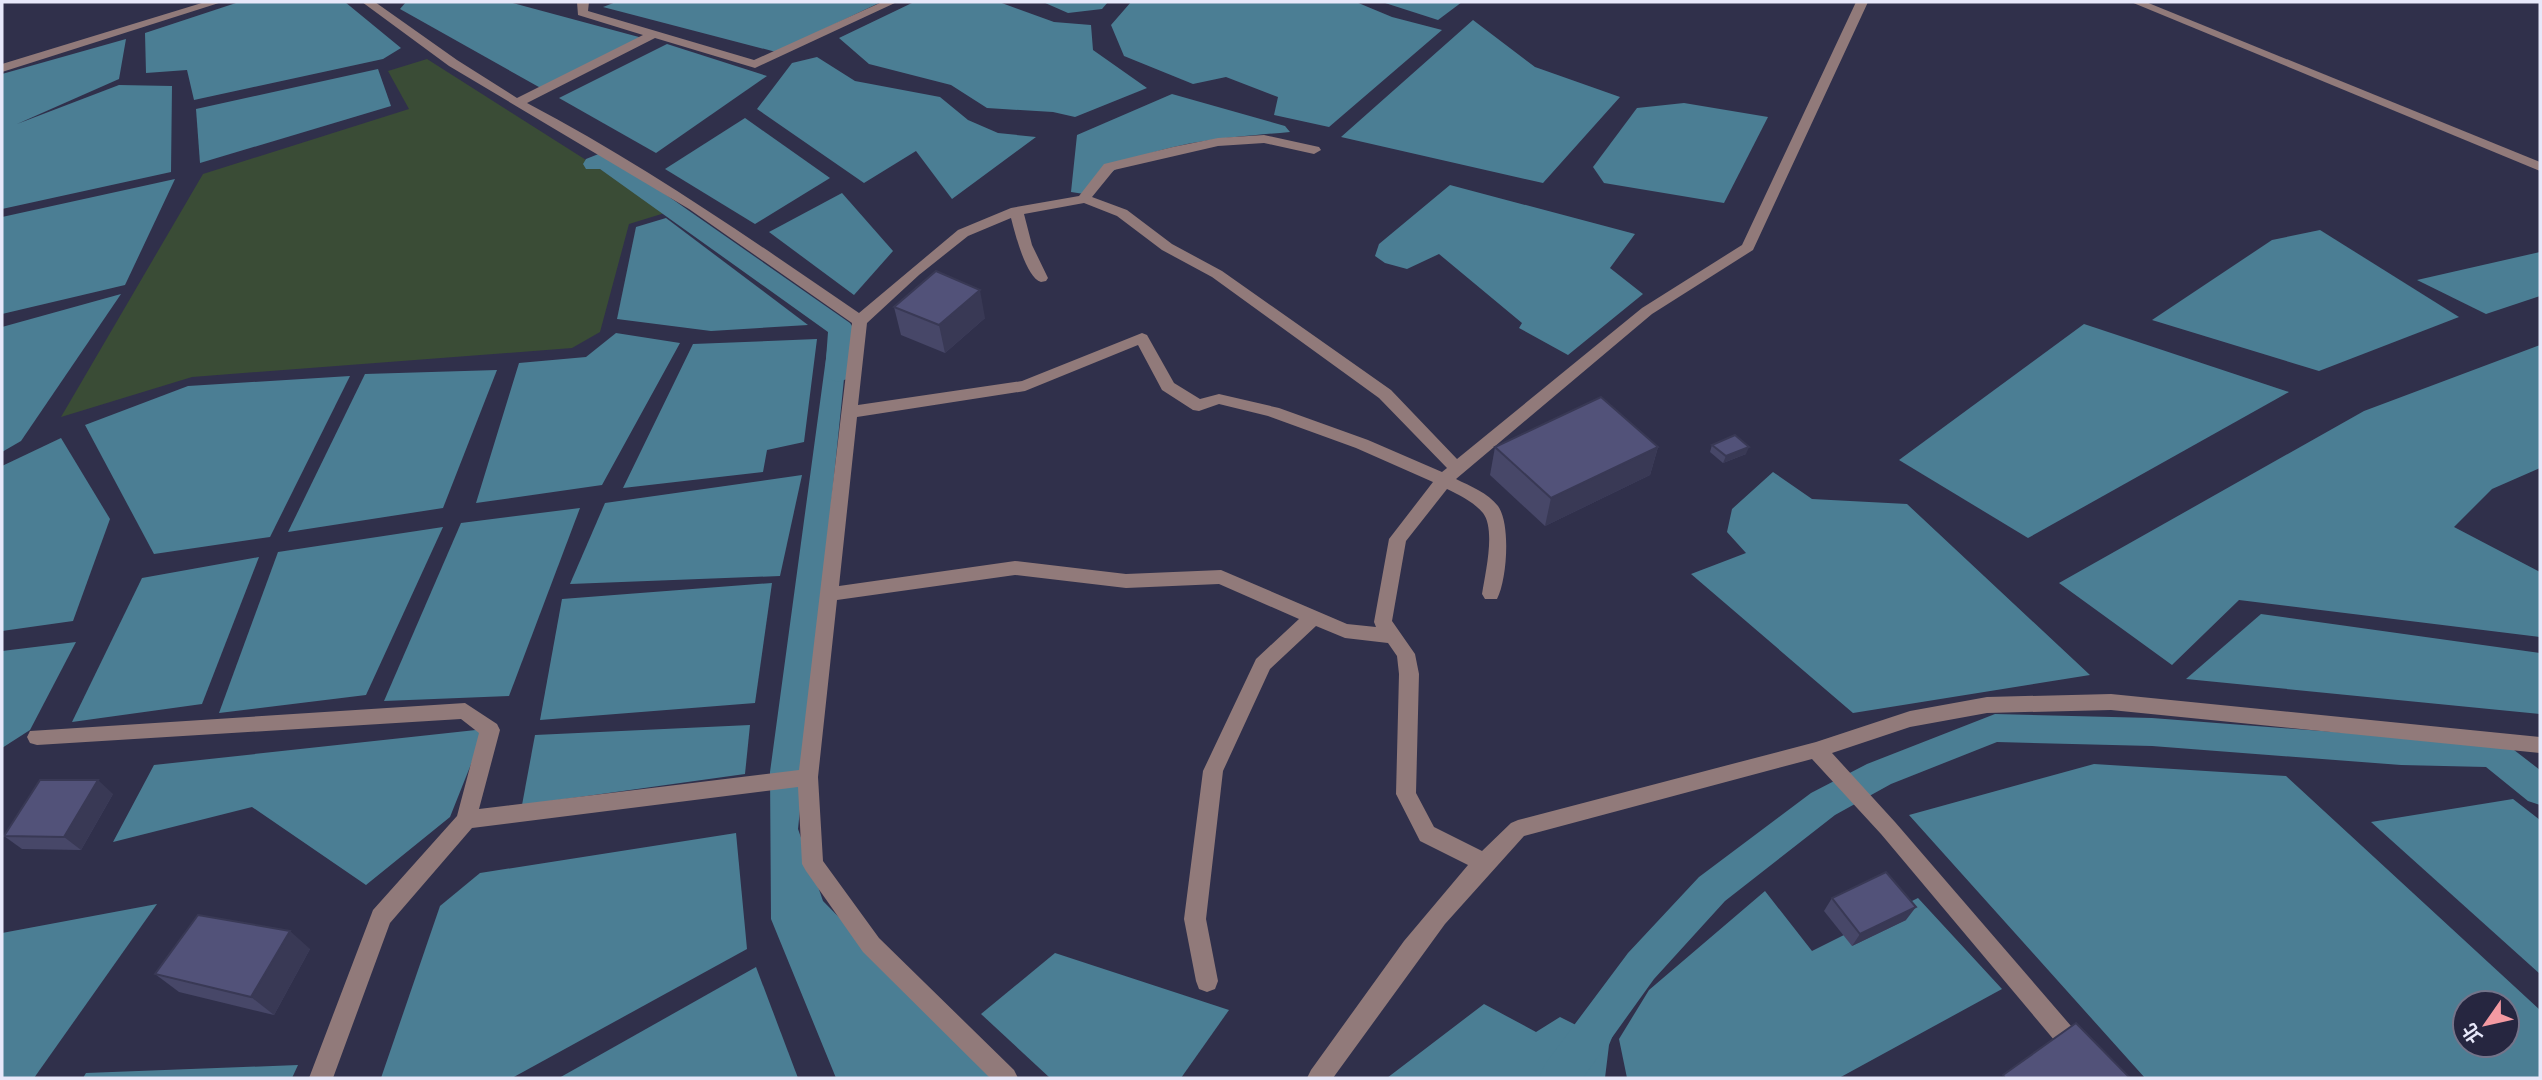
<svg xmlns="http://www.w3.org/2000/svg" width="2542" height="1080" viewBox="0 0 2542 1080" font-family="Roboto,'Noto Sans TC',sans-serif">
<rect width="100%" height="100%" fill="#30304b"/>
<!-- green -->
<polygon fill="#3a4c36" points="427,59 668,212 629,224 600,332 572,348 192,377 61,417 203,174 409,109 388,71"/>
<!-- water -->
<g fill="#4b7e94" fill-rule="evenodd">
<polygon points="239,2 345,2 401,48 383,59 194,100 187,70 146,73 145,33"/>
<polygon points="406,2 509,2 650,40 546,91 400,9"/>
<polygon points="616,2 881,2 776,52 603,7"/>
<polygon points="914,2 999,2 1054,22 1091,25 1093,50 1147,88 1075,117 1053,112 987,108 951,85 869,64 839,38"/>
<polygon points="1043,2 1108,2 1102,9 1068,13"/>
<polygon points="1131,2 1356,2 1392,17 1442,30 1329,127 1274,115 1278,97 1226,77 1193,84 1124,56 1111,25"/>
<polygon points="1382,2 1462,2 1438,20"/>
<polygon points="1473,20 1535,67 1620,97 1543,183 1341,137"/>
<polygon points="126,39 119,79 17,124 119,85 172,86 171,172 2,209 2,74"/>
<polygon points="667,44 767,76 656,153 559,98"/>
<polygon points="817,57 855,81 940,97 968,120 998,133 1036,137 952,199 916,151 864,183 757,109 792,63"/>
<polygon points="378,69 391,106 200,163 196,109"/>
<path d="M1172,94L1285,126L1290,132C1236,137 1178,140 1128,162C1113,169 1098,184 1084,194L1071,192L1077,135Z"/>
<polygon points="1684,103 1768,117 1724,203 1604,183 1593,167 1637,108"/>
<polygon points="745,118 830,178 755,224 665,169"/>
<polygon points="175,179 125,285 2,314 2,217"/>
<polygon points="1450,185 1635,234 1610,268 1643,294 1568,355 1519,328 1522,323 1439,254 1407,269 1385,263 1375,256 1379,244"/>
<polygon points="842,193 893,251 854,295 769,232"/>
<polygon points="666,218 808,325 711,331 617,319 636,227"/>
<polygon points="2320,230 2459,317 2319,371 2152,320 2272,240"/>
<polygon points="2540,252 2540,296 2486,314 2417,280"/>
<polygon points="121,294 21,441 2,452 2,327"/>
<polygon points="2084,324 2289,392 2028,538 1899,460"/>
<polygon points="849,330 798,829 823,901 997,1078 836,1078 771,919 770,772 829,336"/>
<polygon points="616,333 680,343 602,485 476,503 519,363 586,357"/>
<polygon points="817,339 804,442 767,450 763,472 623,488 693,344"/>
<polygon points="2540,345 2540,468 2492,489 2454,527 2540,572 2540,637 2239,600 2172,665 2059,583 2364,411"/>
<polygon points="497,370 443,508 288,532 365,374"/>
<polygon points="350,376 270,537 154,554 85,425 188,386"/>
<polygon points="61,438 110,519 73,621 2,631 2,466"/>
<polygon points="1773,472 1812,499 1907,504 2090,675 1853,713 1691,574 1746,553 1727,532 1732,509"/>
<polygon points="802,475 780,576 570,584 605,503"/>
<polygon points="580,508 509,696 384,701 461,523"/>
<polygon points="443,527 366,695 219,713 278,552"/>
<polygon points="259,557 202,704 72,722 142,578"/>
<polygon points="772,583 755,703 540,720 562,599"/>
<polygon points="2261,614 2540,653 2540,714 2186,679"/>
<polygon points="76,642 30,730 2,748 2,651"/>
<polygon points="750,725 745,774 522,805 535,735"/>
<polygon points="485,729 450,817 366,885 252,807 113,842 154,765"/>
<path d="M2094,764L2286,776L2540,1010V1078H2145L1909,815ZM2465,1003H2507V1045H2465Z"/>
<polygon points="2513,799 2540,820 2540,974 2371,822"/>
<polygon points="736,833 747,949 512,1078 381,1078 440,906 480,873"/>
<polygon points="1765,891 1812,951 1918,898 2002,989 1839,1078 1627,1078 1619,1039 1649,990"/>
<polygon points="157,904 34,1078 2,1078 2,933"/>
<polygon points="1055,953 1229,1010 1181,1078 1050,1078 981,1014"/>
<polygon points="756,967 798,1078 559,1078"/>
<polygon points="1616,985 1629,995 1609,1045 1605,1078 1387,1078 1484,1004 1536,1032 1560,1017 1582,1028"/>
<polygon points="298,1065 292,1078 83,1078 86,1073"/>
</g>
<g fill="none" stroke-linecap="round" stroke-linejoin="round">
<!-- canal -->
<g fill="#4b7e94" fill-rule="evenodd">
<polygon points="601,153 609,155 850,323 854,329 851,373 847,379 838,382 829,379 825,373 828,332 600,169 586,169 583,164 586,159"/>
<polygon points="1995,714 2152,718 2401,737 2493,739 2505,743 2540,770 2540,805 2528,801 2486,767 2401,765 2152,746 1997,742 1891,784 1835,815 1725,901 1654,979 1583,1078 1539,1078 1545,1064 1628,953 1699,877 1811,793 1867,764"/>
</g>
<!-- minor -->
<g fill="#917a7a" fill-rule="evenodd">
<polygon points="205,2 222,2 2,72 2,64"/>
<path d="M362,2H375L457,60L517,98L643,35L578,15L577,2H589L588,11L754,60L882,2H897L755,68L655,38L527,103C643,164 751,239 859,313L958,230L1011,208L1079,196L1104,164L1173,147L1218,138L1264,135L1319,147L1321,150L1314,154L1264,143L1218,146L1114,170L1092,197L1127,210L1172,244L1222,271L1391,390L1457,459L1642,308L1742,245L1856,2H1868L1753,250L1652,314L1456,479C1470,486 1488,493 1498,506C1511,524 1507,580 1497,599H1485L1482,594C1485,574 1496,530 1483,513C1474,502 1459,495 1447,489L1406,541L1392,621L1415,654L1419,674L1416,793L1434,827L1482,851L1511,823L1518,820L1816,742L1910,711L1987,697L2111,694L2540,737V753L2111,710L1987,713L1910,727L1832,753L1895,822L2109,1070L2113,1078H2086L1881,834L1812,759L1524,836L1445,924L1333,1078H1307L1311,1070L1404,941L1468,865L1420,841L1396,794L1399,674L1397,656L1388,643L1345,638L1316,626L1270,669L1223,771L1206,919L1218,981L1215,989L1207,992L1199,989L1196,981L1184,919L1203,771L1256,659L1299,619L1219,584L1126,588L1015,575L837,600L818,777L823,861L879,938L1014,1070L1018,1078H990L863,952L806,871L802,864L798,787L472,828L390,923L333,1078H309L373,910L457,816L479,733L461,719L37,745L30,743L27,737L30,731L465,703L497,724L500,730L479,809L799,770L852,323L689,209L449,66ZM1084,203L1117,216L1162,250L1212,277L1379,398L1447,468L1442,472L1368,440L1279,408L1219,394L1200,399L1174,383L1147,335L1142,333L1022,381L858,405L867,323L919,275L968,236L1011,218C1015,233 1026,278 1041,282L1046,281L1048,278L1032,245L1024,214ZM1138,345L1162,390L1193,410L1199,411L1219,404L1268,416L1356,448L1433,482L1389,539L1374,622L1376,627L1347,624L1221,570L1126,574L1015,561L839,586L857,417L1025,391Z"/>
<polygon points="2131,2 2146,2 2540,162 2540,171"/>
</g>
</g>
<!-- wall -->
<g fill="#474768">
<polygon points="894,307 985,318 945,353 901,335"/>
<polygon points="1712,445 1746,454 1723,463 1710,452"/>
<polygon points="1495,447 1658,447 1650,475 1545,526 1490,475"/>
<polygon points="113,794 81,850 22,849 4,836"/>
<polygon points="1832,898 1906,920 1852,946 1824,911"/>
<polygon points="310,949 274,1015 179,992 155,974"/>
</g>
<!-- shaded-wall -->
<g fill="#393955">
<polygon points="980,290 985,318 945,353 939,325"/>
<polygon points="1658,447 1650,475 1545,526 1551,498"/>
<polygon points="1749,447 1746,454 1723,463 1726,456"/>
<polygon points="98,780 113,794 81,850 64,837"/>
<polygon points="1916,907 1906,920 1852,946 1860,934"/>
<polygon points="290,931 310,949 274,1015 251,997"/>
</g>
<!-- building -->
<g fill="#525279" stroke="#393955" stroke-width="2">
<polygon points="936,271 980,290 939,325 894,307"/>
<polygon points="1601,397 1658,447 1551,498 1495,447"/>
<polygon points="1735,435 1749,447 1726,456 1712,445"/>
<polygon points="40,780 98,780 64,837 4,836"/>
<polygon points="1886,872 1916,907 1860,934 1832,898"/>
<polygon points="198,915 290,931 251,997 155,974"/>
<polygon points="2076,1023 2130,1078 2005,1078 2003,1075"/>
</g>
<!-- border -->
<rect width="2542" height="1080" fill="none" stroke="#e7e8fa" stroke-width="7"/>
<!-- north arrow -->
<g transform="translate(2486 1024) rotate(236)"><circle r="33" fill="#262640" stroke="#73748a" stroke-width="2"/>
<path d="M0-5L12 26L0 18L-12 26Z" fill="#f49aa2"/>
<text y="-10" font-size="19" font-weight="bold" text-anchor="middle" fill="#e7e8fa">北</text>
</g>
</svg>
